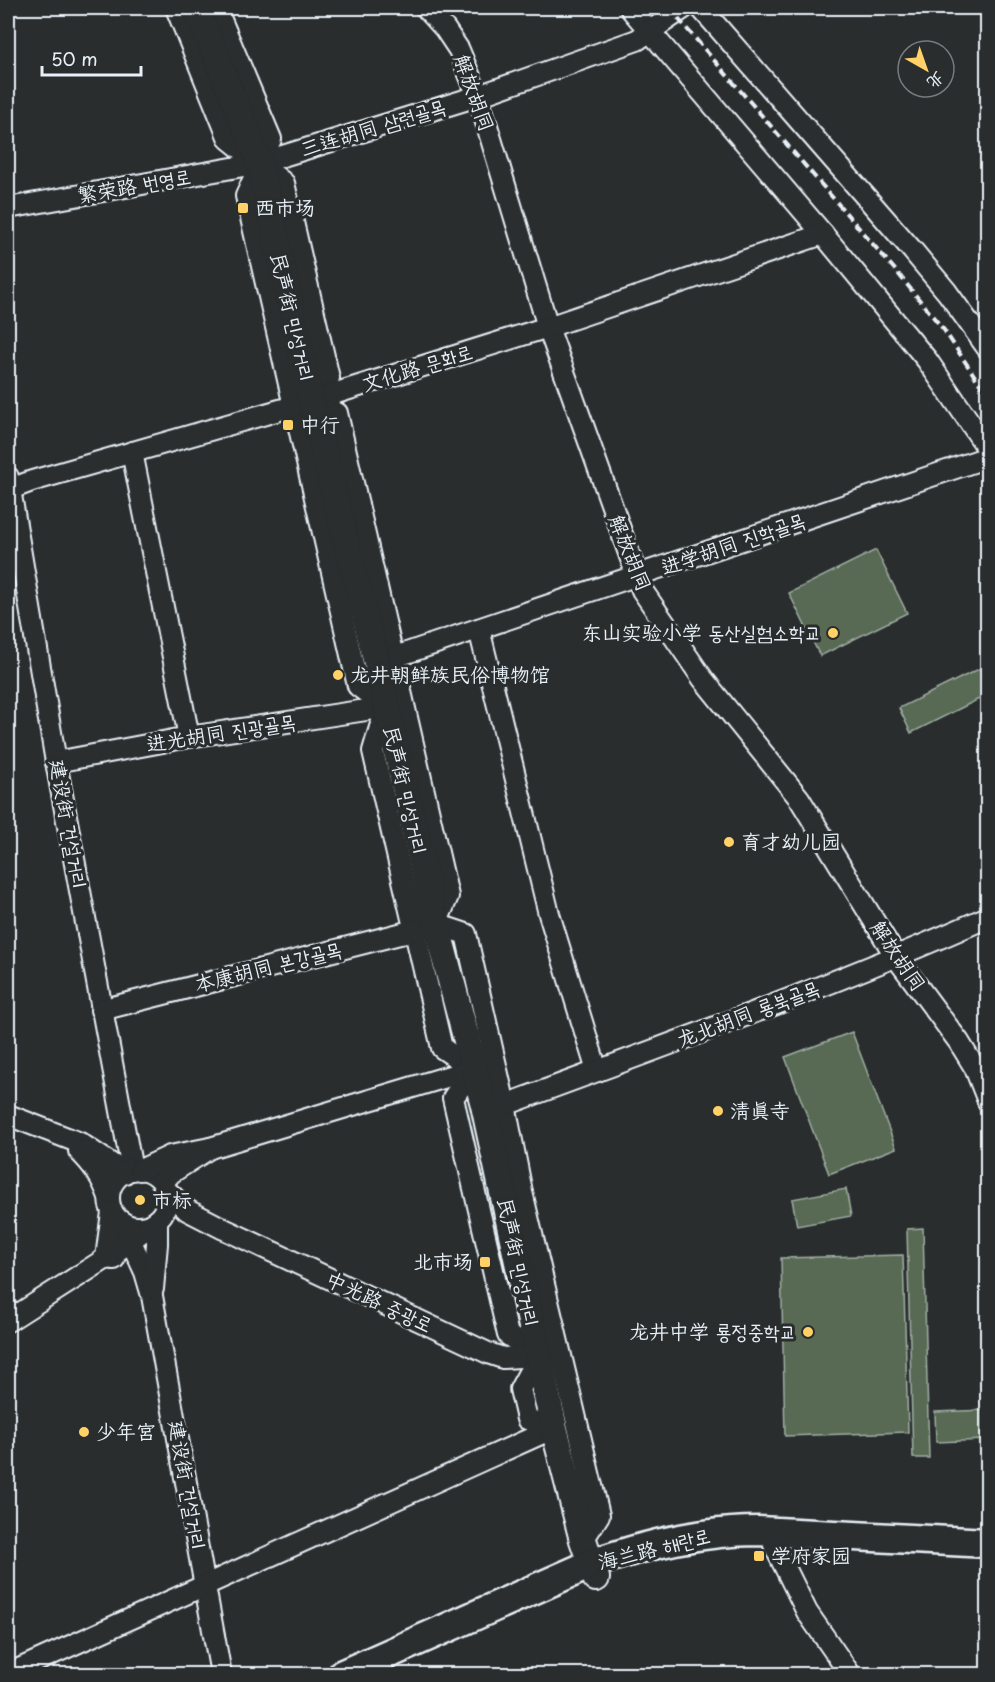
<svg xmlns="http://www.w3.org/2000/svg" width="995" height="1682" viewBox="0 0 995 1682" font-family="'Playpen Sans','LXGW WenKai TC','Poor Story',sans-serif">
<rect width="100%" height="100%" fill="#2a2d2e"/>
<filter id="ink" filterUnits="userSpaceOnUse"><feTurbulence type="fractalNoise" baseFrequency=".0167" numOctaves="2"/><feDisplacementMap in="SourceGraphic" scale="12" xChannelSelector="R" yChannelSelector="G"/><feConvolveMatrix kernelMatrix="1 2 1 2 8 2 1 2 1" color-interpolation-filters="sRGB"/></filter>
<g filter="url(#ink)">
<!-- green -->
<g fill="#596a53" stroke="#a0aea6" stroke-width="1.5">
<polygon points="876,550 907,613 820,656 789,593"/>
<polygon points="987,665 987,695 911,733 899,708"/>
<polygon points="852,1032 896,1148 829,1174 785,1057"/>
<polygon points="846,1189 851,1216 797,1226 792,1199"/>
<polygon points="923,1228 929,1458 913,1458 907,1229"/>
<polygon points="903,1255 908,1432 785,1436 781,1258"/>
<polygon points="987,1410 987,1440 936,1442 935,1412"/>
</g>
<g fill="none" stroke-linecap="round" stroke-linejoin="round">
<defs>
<g id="minor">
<polyline points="176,8 229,139 284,183 329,378 311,401"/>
<polyline points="216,8 271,139 246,196 358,686 386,707"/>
<polyline points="426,8 445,29 459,50 478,96 548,327 642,590 703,679 799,798 896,957 959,1042 975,1068 988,1101"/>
<polyline points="630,8 823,234 927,360 988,449"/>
<polyline points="701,8 913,251 947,292 988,349"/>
<polyline points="8,208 260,163 478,96 637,40 684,8"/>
<polyline points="311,401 337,413 448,896 436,924"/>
<polyline points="132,452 189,737"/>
<polyline points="8,477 56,762 132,1170"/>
<polyline points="8,490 32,481 311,401 548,327 823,234"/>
<polyline points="479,629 549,914 597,1071"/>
<polyline points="377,663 988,457"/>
<polyline points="386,707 373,751 442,1048 473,1069"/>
<polyline points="56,762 189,737 386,707"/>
<polyline points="436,924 466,934 505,1105 522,1192 599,1515 583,1540"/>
<polyline points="101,1010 427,927"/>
<polyline points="473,1069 453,1098 508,1335 538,1356"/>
<path d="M492,1105H505C667,1045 830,987 988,917"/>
<polyline points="8,1115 80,1143 125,1173"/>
<polyline points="210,1148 473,1069"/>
<path d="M79,1151C94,1166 102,1178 109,1197"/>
<circle cx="138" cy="1198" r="29"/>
<polyline points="140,1170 170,1156 210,1148 171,1173 163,1182 165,1189"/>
<polyline points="165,1189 187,1210 224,1229 488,1353 503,1358 538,1356"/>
<polyline points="112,1212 106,1258 114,1259"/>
<polyline points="122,1222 145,1272 152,1296 221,1674"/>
<polyline points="153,1289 157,1244 157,1220"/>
<polyline points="8,1321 116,1252 157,1220"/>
<polyline points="538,1356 520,1389 527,1419 554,1428"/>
<polyline points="774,1545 807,1612 850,1674"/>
<polyline points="8,1674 554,1428"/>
</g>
<polyline id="major" points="196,8 260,163 311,401 377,663 436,924 484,1105 554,1428 583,1540 596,1578"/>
<path id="highway" d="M343,1674L591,1564C644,1545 701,1531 758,1531L988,1543"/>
</defs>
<!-- minor casing -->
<use href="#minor" stroke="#e8f1f8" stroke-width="24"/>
<!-- major casing -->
<use href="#major" stroke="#e8f1f8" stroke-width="30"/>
<!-- highway casing -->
<use href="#highway" stroke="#e8f1f8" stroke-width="33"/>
<!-- minor -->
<use href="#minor" stroke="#2a2d2e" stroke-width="20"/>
<!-- major -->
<use href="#major" stroke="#2a2d2e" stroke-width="26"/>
<!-- highway -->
<use href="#highway" stroke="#2a2d2e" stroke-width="28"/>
<!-- rail -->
<polyline stroke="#e8f1f8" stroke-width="4" stroke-dasharray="9 4.5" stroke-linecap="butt" points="669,8 896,271 944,330 988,396"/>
</g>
</g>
<!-- markers -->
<g fill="#ffd166" stroke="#2a2d2e" stroke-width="2">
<rect x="237" y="202" width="12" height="12" rx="3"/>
<rect x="282" y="419" width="12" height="12" rx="3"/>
<circle cx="833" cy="633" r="6"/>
<circle cx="338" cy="675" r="6"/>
<circle cx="729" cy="842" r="6"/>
<circle cx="718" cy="1111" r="6"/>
<circle cx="140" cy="1200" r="6"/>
<rect x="479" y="1256" width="12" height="12" rx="3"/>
<circle cx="808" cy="1332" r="6"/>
<circle cx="84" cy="1432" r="6"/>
<rect x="753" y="1550" width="12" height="12" rx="3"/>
</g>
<g text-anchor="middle" stroke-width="6" stroke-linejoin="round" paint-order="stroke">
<!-- street labels -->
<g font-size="20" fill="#e8f1f8" stroke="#2a2d2e">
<text transform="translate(474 93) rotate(70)" y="7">解放胡同</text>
<text transform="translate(373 128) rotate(-17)" y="7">三连胡同 삼련골목</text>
<text transform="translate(134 186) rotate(-10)" y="7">繁荣路 번영로</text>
<text transform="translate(292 317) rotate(77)" y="7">民声街 민성거리</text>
<text transform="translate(417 368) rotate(-17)" y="7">文化路 문화로</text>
<text transform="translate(733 544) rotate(-19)" y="7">进学胡同 진학골목</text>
<text transform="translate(630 553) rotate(68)" y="7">解放胡同</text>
<text transform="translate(221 733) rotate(-9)" y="7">进光胡同 진광골목</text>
<text transform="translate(405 790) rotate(77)" y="7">民声街 민성거리</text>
<text transform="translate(68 824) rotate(80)" y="7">建设街 건설거리</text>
<text transform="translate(898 956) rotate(56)" y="7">解放胡同</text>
<text transform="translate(268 967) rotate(-14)" y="7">本康胡同 본강골목</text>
<text transform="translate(748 1014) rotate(-21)" y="7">龙北胡同 룡북골목</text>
<text transform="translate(518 1262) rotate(78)" y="7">民声街 민성거리</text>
<text transform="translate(379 1302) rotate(25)" y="7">中光路 중광로</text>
<text transform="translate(187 1485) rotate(80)" y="7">建设街 건설거리</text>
<text transform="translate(654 1549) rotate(-14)" y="7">海兰路 해란로</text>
</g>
<!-- poi labels -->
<g font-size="20" fill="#e8f1f8" stroke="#2a2d2e" text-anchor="start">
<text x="255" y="215">西市场</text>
<text x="300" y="432">中行</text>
<text x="821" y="640" text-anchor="end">东山实验小学 동산실험소학교</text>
<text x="350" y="682">龙井朝鲜族民俗博物馆</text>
<text x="741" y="849">育才幼儿园</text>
<text x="730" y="1118">清真寺</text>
<text x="152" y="1207">市标</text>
<text x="473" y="1269" text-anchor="end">北市场</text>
<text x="796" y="1339" text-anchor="end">龙井中学 룡정중학교</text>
<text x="96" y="1439">少年宫</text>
<text x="771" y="1563">学府家园</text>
</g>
</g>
<!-- margin -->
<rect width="995" height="1682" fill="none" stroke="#2a2d2e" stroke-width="30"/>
<rect x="15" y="15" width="965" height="1652" fill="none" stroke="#e8f1f8" stroke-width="2" filter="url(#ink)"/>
<!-- north arrow -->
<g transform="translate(926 69) rotate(140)"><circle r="28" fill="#2a2d2e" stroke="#767b7f" stroke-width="1.5"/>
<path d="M0-4.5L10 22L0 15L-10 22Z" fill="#ffd166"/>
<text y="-9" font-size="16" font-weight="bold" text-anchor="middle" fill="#e8f1f8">北</text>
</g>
<!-- scale -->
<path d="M42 66v9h99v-9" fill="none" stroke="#e8f1f8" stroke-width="3"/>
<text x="51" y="66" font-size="18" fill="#e8f1f8" stroke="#2a2d2e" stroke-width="4.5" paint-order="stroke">50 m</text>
</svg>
